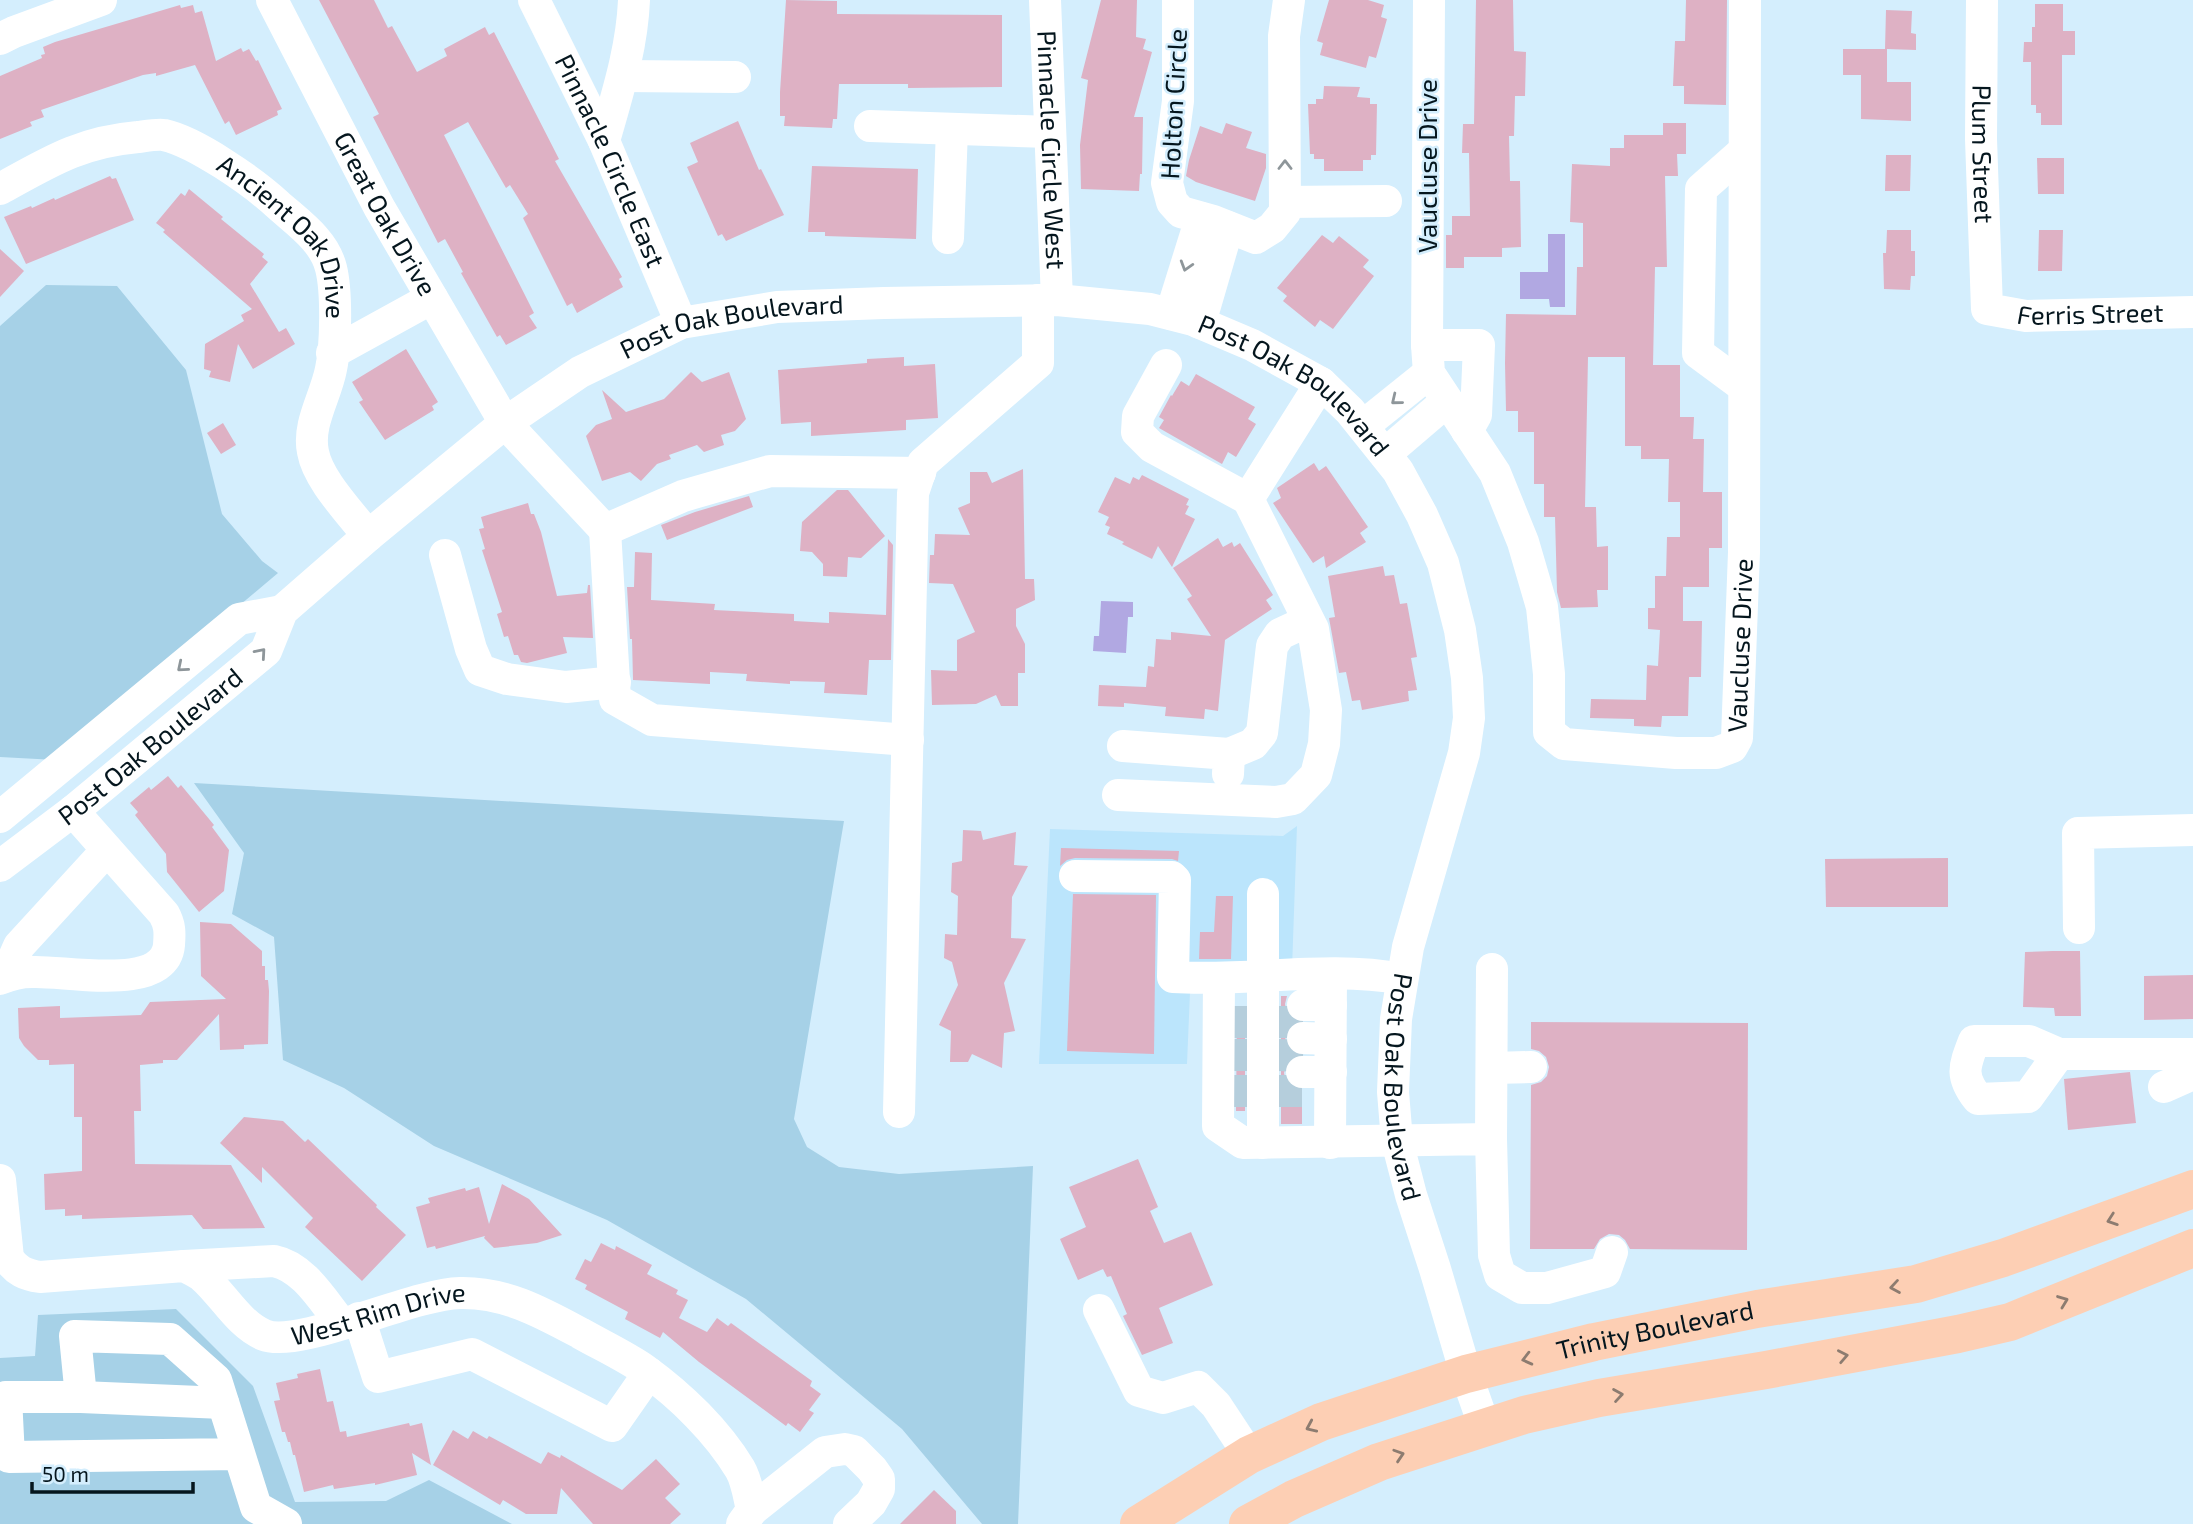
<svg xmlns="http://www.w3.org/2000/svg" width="2193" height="1524" viewBox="0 0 2193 1524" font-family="'Exo 2',sans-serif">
<rect width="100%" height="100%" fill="#d4eefd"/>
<!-- built -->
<polygon fill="#bbe5fc" points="1297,826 1292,969 1191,969 1187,1064 1039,1064 1050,829 1283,836"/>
<!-- green -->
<g fill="#a6d1e7">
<polygon points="46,285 117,286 186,370 222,514 262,561 278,573 56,760 0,757 0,326"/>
<polygon points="194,783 844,821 794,1119 807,1147 839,1167 899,1174 1033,1166 1018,1524 982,1524 902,1429 746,1299 607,1220 434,1146 344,1088 283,1060 274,937 232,914 244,853"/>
<polygon points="176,1309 253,1386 295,1502 386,1501 429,1480 512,1524 0,1524 0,1358 35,1356 38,1315"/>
</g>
<!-- water -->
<g fill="#b1a8e2">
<polygon points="1548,234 1565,234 1565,307 1550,307 1549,299 1520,299 1520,272 1548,272"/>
<polygon points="1101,601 1133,602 1133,617 1128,617 1126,653 1093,651 1094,636 1099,636"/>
</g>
<!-- building -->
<g fill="#deb1c4">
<polygon points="319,0 374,0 388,28 392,26 417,72 447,56 444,49 485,27 489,35 494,32 559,159 555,161 622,277 619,279 623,287 577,313 572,303 567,306 523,218 528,214 510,185 506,188 468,122 444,135 534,313 529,316 537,328 506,345 500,335 497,337 461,273 463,272 445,239 438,243 373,117 379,114"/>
<polygon points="786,0 837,1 837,14 1002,15 1002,87 908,88 908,84 839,84 837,119 833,119 832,128 784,126 785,116 780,116 780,92"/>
<polygon points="1101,0 1137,0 1136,37 1146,39 1143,49 1152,52 1134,117 1143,117 1142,174 1140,174 1139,191 1081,189 1080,145 1088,80 1081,78"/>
<polygon points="1329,0 1368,0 1384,5 1381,17 1387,19 1376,58 1369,56 1366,68 1320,55 1323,43 1317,41"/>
<polygon points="1476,0 1513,0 1514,51 1526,52 1525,96 1515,96 1514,136 1509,136 1510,181 1520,181 1521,247 1502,248 1502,257 1464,257 1464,268 1446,268 1446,235 1452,235 1452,216 1470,216 1469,153 1462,153 1463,124 1474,124"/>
<polygon points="1686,0 1727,0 1726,105 1684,104 1684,86 1673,86 1675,41 1685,41"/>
<polygon points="2035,4 2063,4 2063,31 2075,31 2075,55 2062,55 2062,125 2041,125 2041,113 2036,113 2036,105 2031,105 2031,62 2023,62 2024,42 2032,42 2032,27 2035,27"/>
<polygon points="180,5 181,8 193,5 195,13 202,11 216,61 241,48 243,52 249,49 256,61 258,60 282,109 277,111 278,115 236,135 229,121 225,124 195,65 156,76 156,73 143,75 41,110 44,117 30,122 32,126 0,139 0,76 42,58 41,55 45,54 43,47 55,42"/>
<polygon points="1886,10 1912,11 1911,33 1916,34 1916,50 1887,49 1887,82 1911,82 1911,121 1861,119 1861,75 1843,75 1843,49 1885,49"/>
<polygon points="1324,86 1360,87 1357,97 1370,98 1370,104 1377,104 1376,155 1371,155 1371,160 1363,160 1363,171 1324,171 1324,159 1314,159 1314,154 1310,154 1308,104 1316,104 1316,99 1323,99"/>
<polygon points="738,121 759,170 761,169 784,215 726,241 722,234 718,236 687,167 698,162 690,143"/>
<polygon points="1226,123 1252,132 1246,148 1266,154 1266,168 1255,201 1196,182 1186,176 1189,160 1200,126 1222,134"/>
<polygon points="1663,123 1686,123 1686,154 1677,154 1678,176 1665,176 1667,267 1655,267 1653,365 1680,365 1680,417 1694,417 1693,439 1704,439 1703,492 1722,492 1722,548 1709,548 1709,587 1683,587 1683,621 1702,621 1701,677 1689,677 1688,716 1662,716 1661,727 1634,726 1634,719 1590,718 1591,699 1646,700 1647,665 1658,666 1660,630 1648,629 1648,608 1655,608 1655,576 1666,576 1667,537 1680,537 1680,502 1668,502 1669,459 1641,459 1641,446 1625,446 1625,357 1588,357 1585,507 1596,507 1597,547 1608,546 1608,590 1597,590 1598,607 1561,608 1557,592 1555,517 1544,517 1544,484 1534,484 1534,432 1518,432 1518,411 1506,411 1505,363 1506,314 1576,315 1577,267 1583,267 1583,223 1570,222 1572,164 1610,166 1610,148 1624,148 1624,135 1663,135"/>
<polygon points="1886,155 1911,155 1910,191 1885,191"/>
<polygon points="2037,158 2064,158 2064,194 2038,194"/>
<polygon points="812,166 918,169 916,239 825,236 825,232 808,232"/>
<polygon points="110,176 112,179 116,178 134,220 26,264 4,217 31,206 32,208 54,198 55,200"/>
<polygon points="189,189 223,217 221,219 264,254 262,257 268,262 250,284 279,332 286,328 295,344 253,369 238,344 230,382 209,377 211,371 204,369 205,344 244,321 241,315 252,309 163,232 165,230 156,223 181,193 185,196"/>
<polygon points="1887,230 1911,230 1911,251 1915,251 1915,276 1911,276 1910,290 1884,289 1883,253 1886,253"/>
<polygon points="2039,230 2063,230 2062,271 2038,271"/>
<polygon points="1322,235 1333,243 1339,236 1369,260 1363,267 1374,276 1333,329 1320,320 1315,327 1283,301 1287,296 1277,288"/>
<polygon points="0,249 24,271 0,297"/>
<polygon points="406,349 438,402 432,406 434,410 385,440 359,402 363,400 352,382"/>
<polygon points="904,357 904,366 935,364 938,418 906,420 906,430 811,436 811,422 781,424 778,370 867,363 867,359"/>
<polygon points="691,372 702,382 729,372 746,419 735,431 721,435 724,445 704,452 697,445 669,455 671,459 657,464 641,481 630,472 602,481 586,436 596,425 612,419 602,390 626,412 664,399"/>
<polygon points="1196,374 1255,407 1248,419 1256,424 1236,457 1228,452 1222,464 1159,428 1164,420 1159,417 1171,395 1172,396 1181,381 1189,386"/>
<polygon points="223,423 236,445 221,454 207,433"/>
<polygon points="1314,463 1319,471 1326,466 1368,527 1360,533 1366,542 1326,568 1324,556 1313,563 1273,503 1281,498 1277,488"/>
<polygon points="1023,469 1025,579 1034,579 1035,600 1016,609 1016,626 1025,644 1025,673 1018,673 1018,706 1001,706 996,695 976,704 932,705 931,670 957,671 957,640 975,632 953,584 929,583 930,555 934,555 935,534 970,535 958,508 970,503 970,472 987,472 992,483"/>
<polygon points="1142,475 1189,499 1186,505 1189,506 1185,514 1195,519 1172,567 1158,546 1152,559 1122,544 1124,542 1107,534 1110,527 1105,525 1109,517 1098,512 1115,477 1130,484 1133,477 1139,480"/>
<polygon points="837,490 848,490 885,536 861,558 848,557 847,577 823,576 823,564 812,552 800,551 802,522"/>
<polygon points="749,496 753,507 667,540 661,525 695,512"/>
<polygon points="528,503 531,514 534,514 541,532 557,596 587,593 588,585 590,585 593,638 563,637 567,653 527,663 521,662 518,655 514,655 508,636 504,637 497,614 502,612 482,550 485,549 479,529 484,528 481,517"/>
<polygon points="1218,538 1223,547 1232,542 1234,547 1240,543 1273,595 1266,600 1272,609 1225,640 1218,711 1205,709 1204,719 1165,716 1166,707 1124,703 1124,707 1098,706 1099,685 1146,687 1148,666 1154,667 1156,639 1171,640 1171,632 1211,636 1187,599 1192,596 1173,568"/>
<polygon points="888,539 893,545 891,660 869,660 867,695 824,693 825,682 790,681 790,684 746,681 747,674 710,672 710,684 633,680 632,639 630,639 627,587 634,587 635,552 652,553 651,600 715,604 714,610 794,614 794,621 829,623 829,612 886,615"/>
<polygon points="1383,566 1385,576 1394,575 1400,604 1407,603 1417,657 1411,658 1417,690 1408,691 1409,701 1362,710 1360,700 1352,701 1346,672 1339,673 1329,618 1335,617 1328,576"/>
<polygon points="168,776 178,788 181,785 214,825 212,827 229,850 224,891 199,912 167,872 166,854 135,815 138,812 130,803 149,787 151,790"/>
<polygon points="963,830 981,831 983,840 1016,832 1014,865 1028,866 1012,897 1011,938 1026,939 1004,983 1015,1031 1004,1033 1002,1068 972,1054 968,1062 950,1062 951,1031 939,1025 958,985 952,962 944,958 945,934 957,935 958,896 951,892 952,863 962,861"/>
<polygon points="1061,848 1179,851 1178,861 1172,859 1075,858 1067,860 1060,866"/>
<polygon points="1948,858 1948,907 1826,907 1825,859"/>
<polygon points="1073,894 1156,895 1154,1054 1067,1051"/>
<polygon points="1216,896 1233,896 1231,959 1199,959 1200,932 1214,932"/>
<polygon points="200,922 231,924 262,951 262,966 265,966 265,980 268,980 269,991 268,1044 244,1045 244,1049 220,1050 219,1014 177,1060 163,1060 163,1063 140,1065 141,1111 134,1111 135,1164 231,1165 265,1228 203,1229 192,1215 82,1219 82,1215 65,1216 65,1209 45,1210 44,1174 82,1171 82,1117 74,1117 74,1064 49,1065 49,1060 38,1060 24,1046 19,1038 18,1008 60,1006 60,1018 141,1015 150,1002 226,999 201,976"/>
<polygon points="2053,951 2080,951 2081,1016 2055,1016 2054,1008 2023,1007 2025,952"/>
<polygon points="2193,975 2193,1019 2144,1020 2144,976"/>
<polygon points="1281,996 1287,996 1285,1004 1287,1014 1295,1021 1287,1029 1285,1037 1287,1046 1297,1055 1287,1062 1284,1073 1286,1081 1292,1088 1302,1090 1302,1124 1281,1124"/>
<polygon points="1237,1009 1245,1009 1245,1111 1236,1111"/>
<polygon points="1531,1022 1748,1023 1747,1250 1630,1249 1625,1240 1619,1235 1609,1234 1600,1239 1594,1249 1530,1249 1531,1085 1541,1082 1547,1076 1549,1067 1546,1057 1539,1051 1531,1049"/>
<polygon points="2130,1072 2136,1123 2068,1130 2064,1079"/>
<polygon points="244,1117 283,1121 305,1142 308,1139 377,1205 376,1207 406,1235 362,1281 305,1227 313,1218 262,1167 262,1183 220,1143"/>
<polygon points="1138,1159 1158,1207 1150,1211 1164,1243 1191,1232 1213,1285 1159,1308 1173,1343 1142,1355 1123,1316 1127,1314 1111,1276 1107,1277 1103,1269 1078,1280 1060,1239 1086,1227 1069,1187"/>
<polygon points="502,1184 529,1199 562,1235 537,1243 494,1248 484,1238 485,1236 436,1249 435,1246 427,1248 416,1207 430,1203 428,1198 465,1188 466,1191 479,1187 489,1224"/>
<polygon points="601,1243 615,1250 616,1246 652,1265 647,1274 678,1290 676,1294 688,1300 679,1318 707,1332 717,1318 728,1326 731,1323 812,1381 810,1386 821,1394 809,1410 814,1413 800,1432 788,1423 786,1426 699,1362 663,1332 660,1338 625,1319 628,1312 585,1289 587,1285 575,1279 585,1259 591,1262"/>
<polygon points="320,1369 327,1402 333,1401 340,1432 346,1431 347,1437 409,1423 410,1426 422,1423 431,1465 412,1453 417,1475 375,1485 375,1483 334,1489 333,1485 304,1492 295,1455 293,1455 290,1442 288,1442 285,1432 282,1432 274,1401 280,1400 276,1383 298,1378 297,1374"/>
<polygon points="453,1430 468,1439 473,1431 487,1439 489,1436 541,1464 548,1452 560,1458 561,1455 622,1490 656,1459 680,1484 665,1498 681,1514 670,1524 593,1524 561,1488 557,1514 526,1514 503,1500 500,1505 433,1465"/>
<polygon points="934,1490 956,1511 956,1524 900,1524"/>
</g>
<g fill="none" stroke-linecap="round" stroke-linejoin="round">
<!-- minor-tunnel -->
<g stroke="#b5cedc" stroke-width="32" stroke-dasharray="32 16" stroke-linecap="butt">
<polyline points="1227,1022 1251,1022"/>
<polyline points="1278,1022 1303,1022"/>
<polyline points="1226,1055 1251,1055"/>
<polyline points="1278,1055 1303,1056"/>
<polyline points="1226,1091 1251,1091"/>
<polyline points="1278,1091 1302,1091"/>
</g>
<!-- minor -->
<g stroke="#fff" stroke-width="32">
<path id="s1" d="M272,0L379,207L505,423L605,530L683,496L770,471L920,473"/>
<path id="s2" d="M534,0L604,141L681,323"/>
<path id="s3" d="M1045,0L1057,300"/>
<polyline points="1178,0 1178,101 1167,183 1172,202 1181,212 1213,221 1256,238 1272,228 1285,212 1284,36 1289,0"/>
<path id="s4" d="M1429,0L1427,345L1429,373L1495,473L1523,542L1542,607L1549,674V732L1564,744L1676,753H1716L1732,747L1737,738L1744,552L1745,0"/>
<path id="s5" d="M1982,0L1981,139L1987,309L2026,316L2193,312"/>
<polyline points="0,39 14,32 101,0"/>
<polyline points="623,76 735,77"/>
<polyline points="870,126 1050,132"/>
<path d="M604,141C617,95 632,49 634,0"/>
<polyline points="1744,151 1701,189 1698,353 1744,387"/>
<path id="s6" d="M0,189C49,162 80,142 138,137C146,136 157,134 164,135C196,142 253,182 277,204C298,223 324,240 331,268C337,292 336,346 331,369C326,396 307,424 313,452C318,480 350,512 368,536"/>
<polyline points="1285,202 1386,201"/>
<polyline points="948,238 952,129"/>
<polyline points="1171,314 1201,218"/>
<polyline points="1200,323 1228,227"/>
<polyline points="1427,345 1479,345 1476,415 1467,431"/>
<polyline points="332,353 432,298"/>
<polyline points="1166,365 1138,416 1137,432 1152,447 1248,499"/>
<polyline points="1363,426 1429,373"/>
<polyline points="1385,454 1447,401"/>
<polyline points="605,530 615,699 652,720 908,740"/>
<polyline points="445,555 471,649 480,670 507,679 566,687 615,682"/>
<polyline points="1123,746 1229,754 1228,774"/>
<polyline points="1229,754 1253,744 1262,733 1272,646 1280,634 1308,621"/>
<polyline points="1118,795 1276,802 1293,799 1316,775 1324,744 1326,710 1313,629 1248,499 1321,383"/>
<polyline points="0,817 239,619 282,611"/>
<path id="s7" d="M0,866L73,811L266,651L282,611L368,536L505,423L580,372L681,323L777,307L884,303L1057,300L1150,309L1193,320L1252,345L1321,383L1350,411L1398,471L1422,515L1443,563L1460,630L1467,678L1469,718L1464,753L1408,947L1396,1019L1393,1092L1397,1141L1411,1195L1435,1269L1466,1374L1485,1428"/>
<path d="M1075,876L1172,877L1175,880L1173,977C1250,982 1327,965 1402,979"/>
<polyline points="1263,894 1263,1143"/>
<polyline points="2079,928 2078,833 2193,830"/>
<polyline points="6,976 19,946 107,850"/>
<path d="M0,979C9,975 21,972 32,972C64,970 165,993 169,945C170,932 170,925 164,914L73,811"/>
<polyline points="1219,979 1218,1126 1243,1143 1491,1139 1494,1255 1500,1275 1522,1288 1547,1288 1605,1272 1612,1252"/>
<polyline points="1303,1005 1331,1005"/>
<polyline points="1303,1038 1331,1039"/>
<path d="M2059,1054L2028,1097L1978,1099C1960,1076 1964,1067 1974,1041H2029L2059,1054H2193"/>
<polyline points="1492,1068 1531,1067"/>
<polyline points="1302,1072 1331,1072"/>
<polyline points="2164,1087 2193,1074"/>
<polyline points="899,1112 913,493 923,463 1038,363 1038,300"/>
<polyline points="1491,1139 1492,969"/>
<polyline points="1330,1143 1331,974"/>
<path id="s8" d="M0,1180L8,1258C16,1271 26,1275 40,1277L184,1266C190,1269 197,1272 202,1276C223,1294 238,1324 264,1335C299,1349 412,1294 460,1293C505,1292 541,1312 580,1333C601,1345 625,1356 645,1370C681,1396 717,1431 740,1469C747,1481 749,1497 752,1510L742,1524"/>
<path d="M184,1266L274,1261C304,1267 323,1301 341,1323"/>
<polyline points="1099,1310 1139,1391 1163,1398 1198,1387 1216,1405 1249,1455"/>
<polyline points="359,1318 378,1377 472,1354 612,1426 649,1373"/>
<polyline points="81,1397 223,1403"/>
<polyline points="239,1454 9,1457 6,1397 81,1397 75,1336 170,1339 216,1380 256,1507 286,1524"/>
<polyline points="752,1510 825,1452 845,1449 854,1451 872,1469 879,1479 879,1489 871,1503 849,1524"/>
</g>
<!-- major -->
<g stroke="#fdcfb4" stroke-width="38">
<path id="s9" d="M1139,1524L1249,1455L1321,1422L1466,1374L1594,1342L1757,1309L1916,1284L2003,1258L2193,1189"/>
<polyline points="1248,1524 1294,1499 1379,1462 1524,1415 1599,1398 1766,1370 1958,1334 2010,1322 2193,1248"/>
</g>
</g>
<!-- one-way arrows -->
<defs><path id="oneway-chevron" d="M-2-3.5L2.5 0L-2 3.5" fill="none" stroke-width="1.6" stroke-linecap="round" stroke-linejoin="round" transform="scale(1.75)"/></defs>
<g stroke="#8e969a">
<use href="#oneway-chevron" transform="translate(1285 165) rotate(-90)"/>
<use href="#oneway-chevron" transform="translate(1186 266) rotate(107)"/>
<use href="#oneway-chevron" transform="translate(1396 400) rotate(141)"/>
<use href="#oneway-chevron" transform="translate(261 653) rotate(-49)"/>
<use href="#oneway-chevron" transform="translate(182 667) rotate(140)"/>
</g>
<g stroke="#8d7c70">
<use href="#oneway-chevron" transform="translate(2112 1220) rotate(161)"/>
<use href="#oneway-chevron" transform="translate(1895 1287) rotate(171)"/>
<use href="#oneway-chevron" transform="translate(2063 1301) rotate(-21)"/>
<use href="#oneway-chevron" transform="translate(1843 1356) rotate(-11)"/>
<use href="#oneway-chevron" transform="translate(1527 1359) rotate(166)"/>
<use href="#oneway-chevron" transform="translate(1618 1395) rotate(-9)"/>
<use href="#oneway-chevron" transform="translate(1311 1427) rotate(156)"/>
<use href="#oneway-chevron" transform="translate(1399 1455) rotate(-18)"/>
</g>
<g text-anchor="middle" stroke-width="5" stroke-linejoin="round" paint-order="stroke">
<!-- street labels -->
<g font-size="26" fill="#05161e" stroke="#d4eefd">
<text transform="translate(1174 104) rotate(-87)" y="9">Holton Circle</text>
<text dy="9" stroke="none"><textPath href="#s3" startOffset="150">Pinnacle Circle West</textPath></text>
<text dy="9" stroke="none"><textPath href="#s5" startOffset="154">Plum Street</textPath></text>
<text dy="9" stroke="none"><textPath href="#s2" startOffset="178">Pinnacle Circle East</textPath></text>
<text transform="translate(1428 166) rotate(-90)" y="9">Vaucluse Drive</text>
<text dy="9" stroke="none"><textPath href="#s1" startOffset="242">Great Oak Drive</textPath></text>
<text dy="9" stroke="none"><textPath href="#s6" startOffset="341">Ancient Oak Drive</textPath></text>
<text dy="9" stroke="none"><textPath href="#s5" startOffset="413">Ferris Street</textPath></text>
<text dy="9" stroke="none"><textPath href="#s7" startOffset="929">Post Oak Boulevard</textPath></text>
<text dy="9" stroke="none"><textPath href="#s7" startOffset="1517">Post Oak Boulevard</textPath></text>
<text dy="9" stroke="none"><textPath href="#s4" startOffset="1052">Vaucluse Drive</textPath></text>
<text dy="9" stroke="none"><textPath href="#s7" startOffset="192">Post Oak Boulevard</textPath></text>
<text dy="9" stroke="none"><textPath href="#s7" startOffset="2294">Post Oak Boulevard</textPath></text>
<text dy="9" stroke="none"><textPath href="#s8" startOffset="486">West Rim Drive</textPath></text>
<text dy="9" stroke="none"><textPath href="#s9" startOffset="556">Trinity Boulevard</textPath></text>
</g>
</g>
<!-- scale -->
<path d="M32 1482v10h161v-10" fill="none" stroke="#05161e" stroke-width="3.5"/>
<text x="42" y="1482" font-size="21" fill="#05161e" stroke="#d4eefd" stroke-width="5" paint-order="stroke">50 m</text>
</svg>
